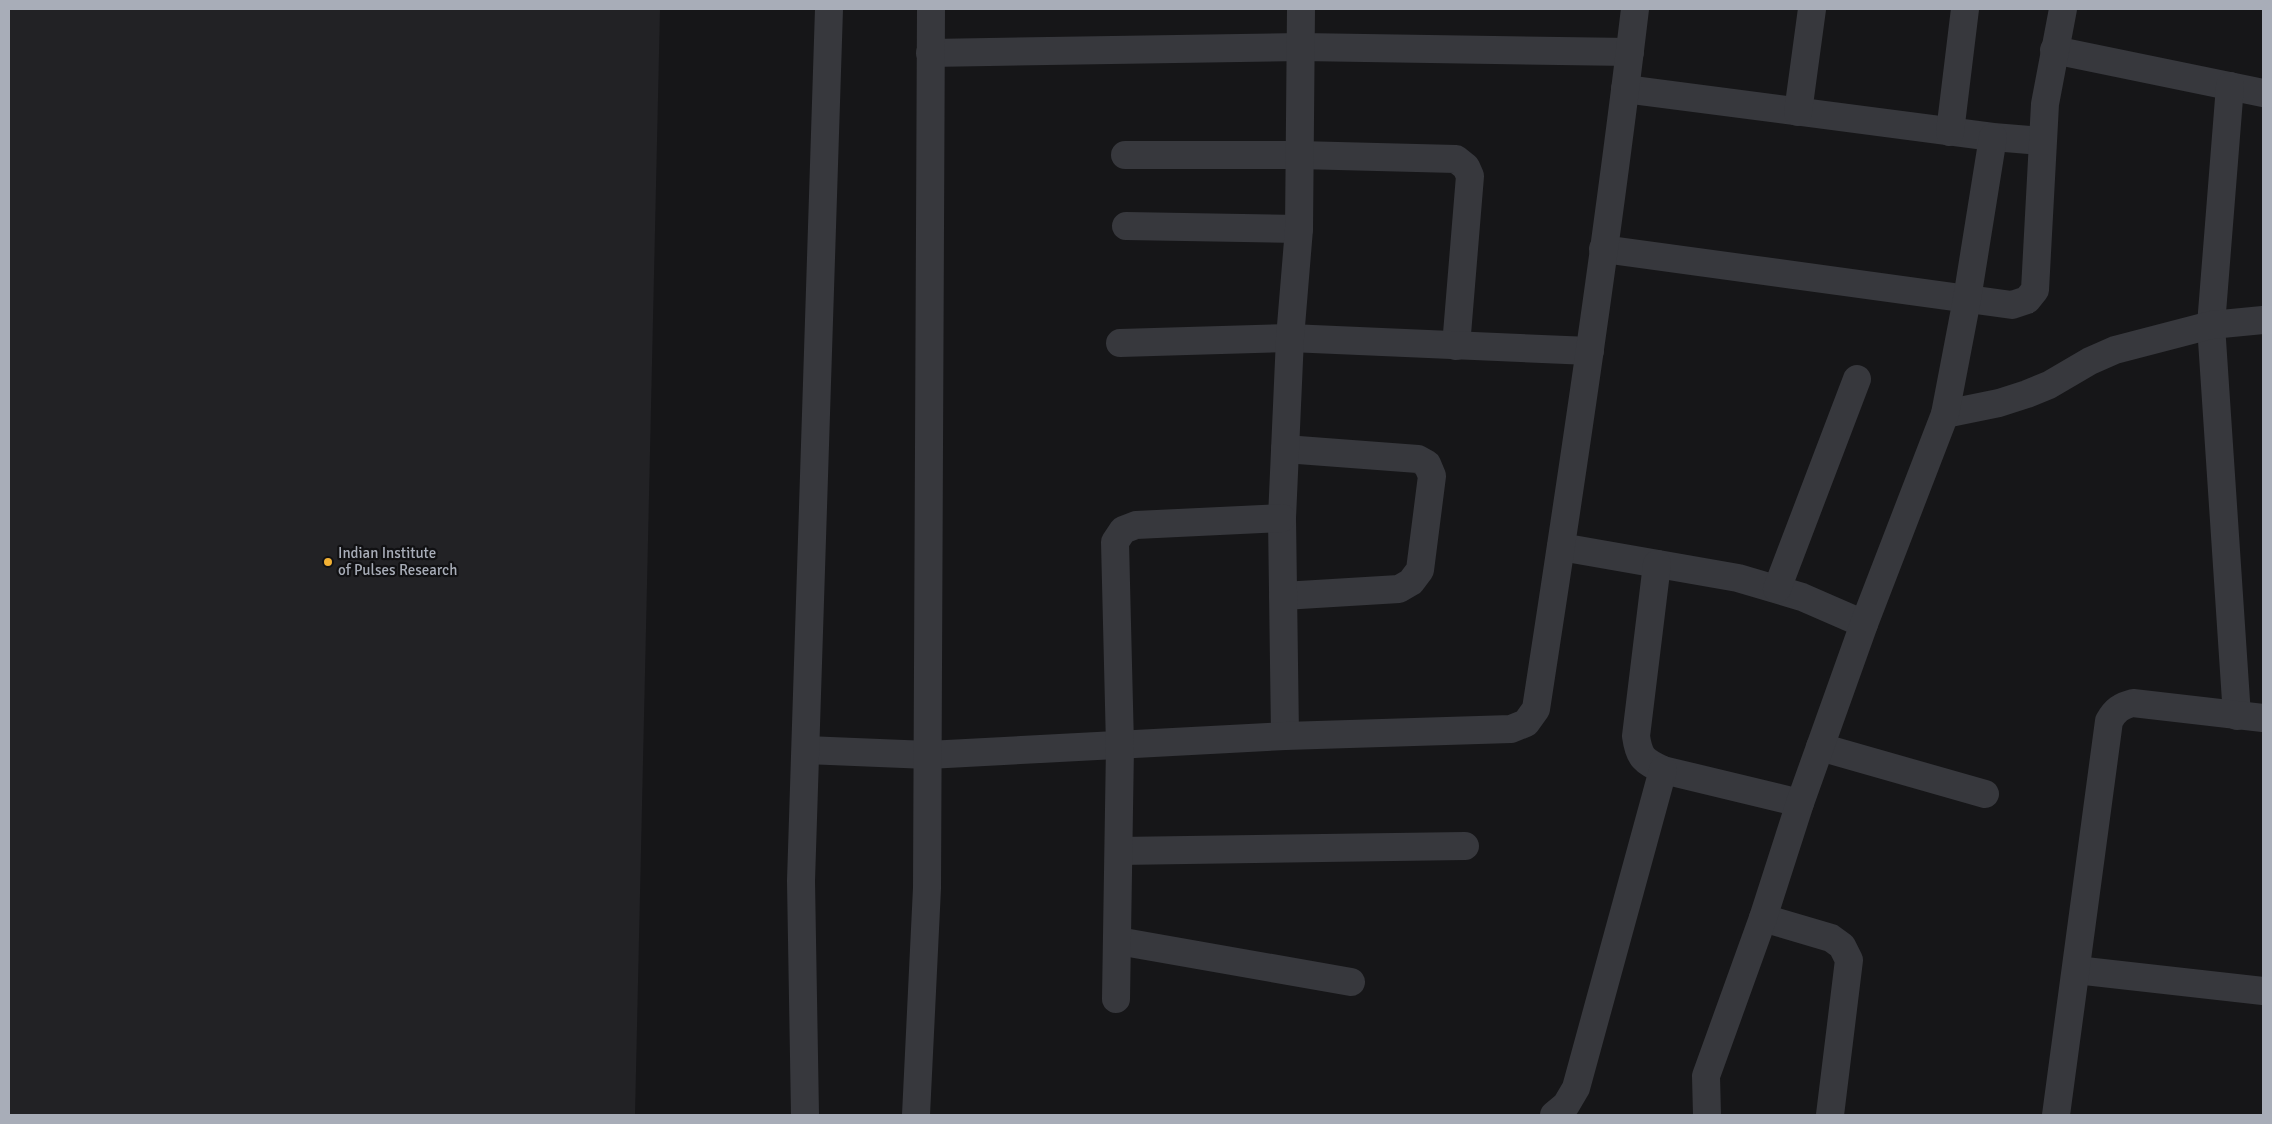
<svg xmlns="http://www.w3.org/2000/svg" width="2272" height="1124" viewBox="0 0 2272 1124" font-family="Signika,sans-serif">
<rect width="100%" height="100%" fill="#161618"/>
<!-- built -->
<polygon fill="#222225" points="9,9 660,9 635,1115 9,1115"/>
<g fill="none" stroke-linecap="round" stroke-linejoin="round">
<!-- minor -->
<g stroke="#37383d" stroke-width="28">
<polyline points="2054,50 2263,93"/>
<polyline points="930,53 1301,47 1630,52"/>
<polyline points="2230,86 2211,325 2237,716"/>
<polyline points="1625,89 1993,137 2042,141"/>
<polyline points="1798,112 1812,9"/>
<polyline points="1950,132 1965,9"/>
<polyline points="1125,155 1299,155 1456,159 1466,167 1470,176 1456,346"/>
<polyline points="1126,226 1299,229"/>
<polyline points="1603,249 2012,305 2027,300 2035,290 2045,104 2063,9"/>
<polyline points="1120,343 1290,338 1590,351"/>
<polyline points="1945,414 1999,403 2027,394 2049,385 2090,361 2115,350 2211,325 2263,320"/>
<polyline points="1561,547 1738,578 1802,597 1864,624"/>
<path d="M1657,564L1636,736C1639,758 1644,761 1663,770L1800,803"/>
<polyline points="1777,589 1857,379"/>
<polyline points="1283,596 1399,589 1411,582 1420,570 1432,476 1427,464 1418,459 1285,449"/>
<polyline points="1285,736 1282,518 1290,338 1299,229 1301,9"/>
<polyline points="1820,747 1985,794"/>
<path d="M806,750L928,755L1285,736L1511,729L1526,723L1536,709C1572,476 1607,243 1635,9"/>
<polyline points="1119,851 1465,846"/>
<polyline points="1763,918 1831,938 1842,946 1849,960 1830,1115"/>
<polyline points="1118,941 1351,982"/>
<polyline points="2076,970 2263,991"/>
<polyline points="1116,999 1120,746 1115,542 1123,530 1136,525 1282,518"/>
<polyline points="805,1115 801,881 829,9"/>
<polyline points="916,1115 927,888 931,9"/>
<polyline points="1554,1115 1566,1105 1576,1088 1663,770"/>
<polyline points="1707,1115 1706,1076 1763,918 1800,803 1864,624 1945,414 1967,299 1993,137"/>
<path d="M2056,1115L2109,721C2115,710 2121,706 2133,703L2263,718"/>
</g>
</g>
<!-- markers -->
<circle fill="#f2b134" stroke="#111113" stroke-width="2" cx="328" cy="562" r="5"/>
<g text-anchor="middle" stroke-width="4.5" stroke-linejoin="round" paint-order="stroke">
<!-- poi labels -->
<g font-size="15" fill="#a8adb8" stroke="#111113" text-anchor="start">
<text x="338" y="558">Indian Institute<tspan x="338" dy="17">of Pulses Research</tspan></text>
</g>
</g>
<!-- border -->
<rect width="2272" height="1124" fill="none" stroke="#a8adb8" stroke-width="20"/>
</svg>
